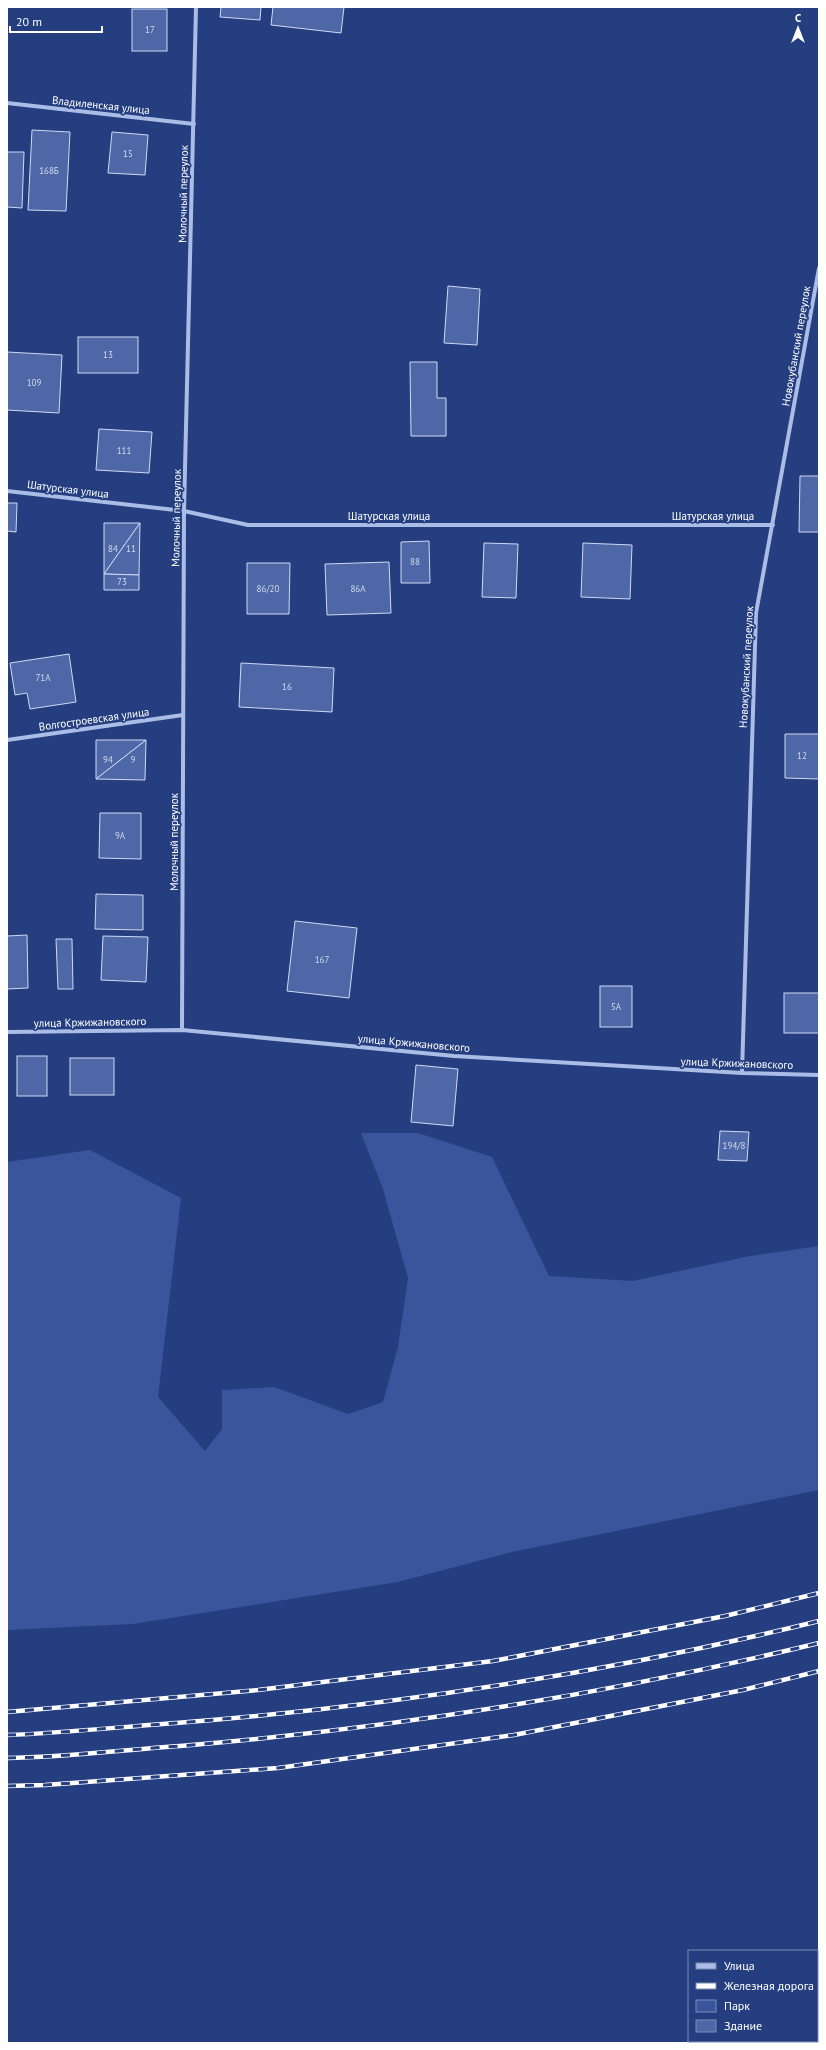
<svg xmlns="http://www.w3.org/2000/svg" width="826" height="2050" viewBox="0 0 826 2050" font-family="'PT Sans',sans-serif">
<rect width="100%" height="100%" fill="#253e7f"/>
<!-- green -->
<polygon fill="#39569c" points="361,1133 418,1133 492,1157 549,1276 633,1281 750,1256 819,1246 819,1490 512,1552 398,1582 133,1624 7,1630 7,1162 90,1150 181,1198 158,1397 205,1451 222,1429 222,1390 274,1387 348,1414 383,1402 398,1347 408,1278 383,1189"/>
<!-- building -->
<g fill="#4e68a7" stroke="#cedaf5">
<polygon points="221,7 261,7 260,20 220,17"/>
<polygon points="273,7 344,7 341,33 271,25"/>
<rect x="132" y="9" width="35" height="42"/>
<polygon points="32,130 70,132 66,211 28,210"/>
<polygon points="112,132 148,135 145,175 108,173"/>
<polygon points="7,152 24,152 22,208 7,207"/>
<polygon points="448,286 480,289 477,345 444,343"/>
<rect x="78" y="337" width="60" height="36"/>
<polygon points="7,352 62,355 59,413 7,410"/>
<polygon points="410,362 437,362 437,398 446,398 446,436 411,436"/>
<polygon points="99,429 152,432 149,473 96,470"/>
<polygon points="800,476 819,476 819,532 799,532"/>
<polygon points="7,503 17,503 16,532 7,531"/>
<polygon points="104,523 140,523 104,574"/>
<polygon points="140,523 139,575 104,574"/>
<polygon points="429,541 430,583 401,583 401,542"/>
<polygon points="484,543 518,544 516,598 482,597"/>
<polygon points="583,543 632,545 630,599 581,597"/>
<polygon points="389,562 391,613 327,615 325,564"/>
<polygon points="247,563 290,563 289,614 247,614"/>
<polygon points="104,574 139,575 139,590 104,590"/>
<polygon points="69,654 76,702 30,709 27,693 15,695 10,663"/>
<polygon points="241,663 334,668 332,712 239,707"/>
<polygon points="785,734 819,734 819,779 785,778"/>
<polygon points="96,740 146,740 96,779"/>
<polygon points="146,740 145,780 96,779"/>
<polygon points="100,813 141,813 141,859 99,858"/>
<polygon points="96,894 143,895 143,930 95,929"/>
<polygon points="295,921 357,928 349,998 287,991"/>
<polygon points="27,935 28,988 7,989 7,936"/>
<polygon points="103,936 148,937 146,982 101,980"/>
<polygon points="56,939 72,939 73,989 58,989"/>
<rect x="600" y="986" width="32" height="41"/>
<rect x="784" y="993" width="35" height="40"/>
<rect x="17" y="1056" width="30" height="40"/>
<rect x="70" y="1058" width="44" height="37"/>
<polygon points="416,1065 458,1069 453,1126 411,1122"/>
<polygon points="720,1131 749,1132 747,1161 718,1160"/>
</g>
<g fill="none" stroke-linecap="round" stroke-linejoin="round">
<!-- street -->
<g stroke="#abbde6" stroke-width="4">
<polyline points="7,103 194,124"/>
<polyline points="7,491 184,511 248,525 773,525"/>
<polyline points="7,740 183,715"/>
<polyline points="182,1030 184,511 196,7"/>
<polyline points="7,1032 182,1030 454,1056 742,1073 819,1075"/>
<polyline points="742,1073 756,613 819,268"/>
<polyline points="713,2043 721,2041"/>
</g>
<defs>
<g id="rail">
<polyline points="7,1712 258,1690 493,1661 725,1616 819,1593"/>
<path d="M7,1735C63,1733 120,1727 176,1723C392,1706 608,1673 819,1621"/>
<path d="M7,1758C65,1757 122,1750 180,1746C395,1728 609,1694 819,1643"/>
<polyline points="7,1786 45,1785 278,1768 514,1735 743,1690 819,1671"/>
</g>
</defs>
<!-- rail casing -->
<use href="#rail" stroke="#fff" stroke-width="4.5"/>
<!-- rail -->
<use href="#rail" stroke="#253e7f" stroke-width="3" stroke-dasharray="9" stroke-linecap="butt"/>
</g>
<g text-anchor="middle" stroke-width="3.5" stroke-linejoin="round" paint-order="stroke">
<!-- number labels -->
<g font-size="9" fill="#d3d9e9">
<text x="150" y="33">17</text>
<text x="128" y="157">15</text>
<text x="49" y="174">168Б</text>
<text x="108" y="358">13</text>
<text x="34" y="386">109</text>
<text x="124" y="454">111</text>
<text x="113" y="552">84</text>
<text x="131" y="552">11</text>
<text x="415" y="565">88</text>
<text x="122" y="585">73</text>
<text x="268" y="592">86/20</text>
<text x="358" y="592">86А</text>
<text x="43" y="681">71А</text>
<text x="287" y="690">16</text>
<text x="802" y="759">12</text>
<text x="108" y="763">94</text>
<text x="133" y="763">9</text>
<text x="120" y="839">9А</text>
<text x="322" y="963">167</text>
<text x="616" y="1010">5А</text>
<text x="734" y="1149">194/8</text>
</g>
<!-- street labels -->
<g font-size="11" fill="#fff" stroke="#253e7f">
<text transform="translate(101 105) rotate(6)" y="4">Владиленская улица</text>
<text transform="translate(183 194) rotate(-89)" y="4">Молочный переулок</text>
<text transform="translate(796 346) rotate(-80)" y="4">Новокубанский переулок</text>
<text transform="translate(68 489) rotate(7)" y="4">Шатурская улица</text>
<text x="389" y="520">Шатурская улица</text>
<text x="713" y="520">Шатурская улица</text>
<text transform="translate(176 518) rotate(-89)" y="4">Молочный переулок</text>
<text transform="translate(746 667) rotate(-87)" y="4">Новокубанский переулок</text>
<text transform="translate(94 719) rotate(-8)" y="4">Волгостроевская улица</text>
<text transform="translate(174 842) rotate(-90)" y="4">Молочный переулок</text>
<text transform="translate(90 1022) rotate(-1)" y="4">улица Кржижановского</text>
<text transform="translate(414 1043) rotate(5)" y="4">улица Кржижановского</text>
<text transform="translate(737 1063) rotate(2)" y="4">улица Кржижановского</text>
</g>
</g>
<!-- border -->
<rect width="826" height="2050" fill="none" stroke="#ffffff" stroke-width="16"/>
<!-- legend -->
<rect x="688" y="1950" width="130" height="92" fill="#253e7f" stroke="#7c8bb2"/>
<rect x="696" y="1963" width="20" height="6" fill="#abbde6" stroke="#7c8bb2"/>
<text x="724" y="1970" font-size="12" fill="#ffffff">Улица</text>
<rect x="696" y="1983" width="20" height="6" fill="#ffffff" stroke="#7c8bb2"/>
<text x="724" y="1990" font-size="12" fill="#ffffff">Железная дорога</text>
<rect x="696" y="2000" width="20" height="12" fill="#39569c" stroke="#7c8bb2"/>
<text x="724" y="2010" font-size="12" fill="#ffffff">Парк</text>
<rect x="696" y="2020" width="20" height="12" fill="#4e68a7" stroke="#7c8bb2"/>
<text x="724" y="2030" font-size="12" fill="#ffffff">Здание</text>
<!-- north arrow -->
<g transform="translate(798 28)" stroke="#253e7f" stroke-width="3" paint-order="stroke">
<path d="M0-3L7 15L0 10L-7 15Z" fill="#ffffff"/>
<text y="-6" font-size="11" font-weight="bold" text-anchor="middle" fill="#ffffff">С</text>
</g>
<!-- scale -->
<path d="M10 26v6h92v-6" fill="none" stroke="#ffffff" stroke-width="2"/>
<text x="16" y="26" font-size="12" fill="#ffffff" stroke="#253e7f" stroke-width="3" paint-order="stroke">20 m</text>
</svg>
